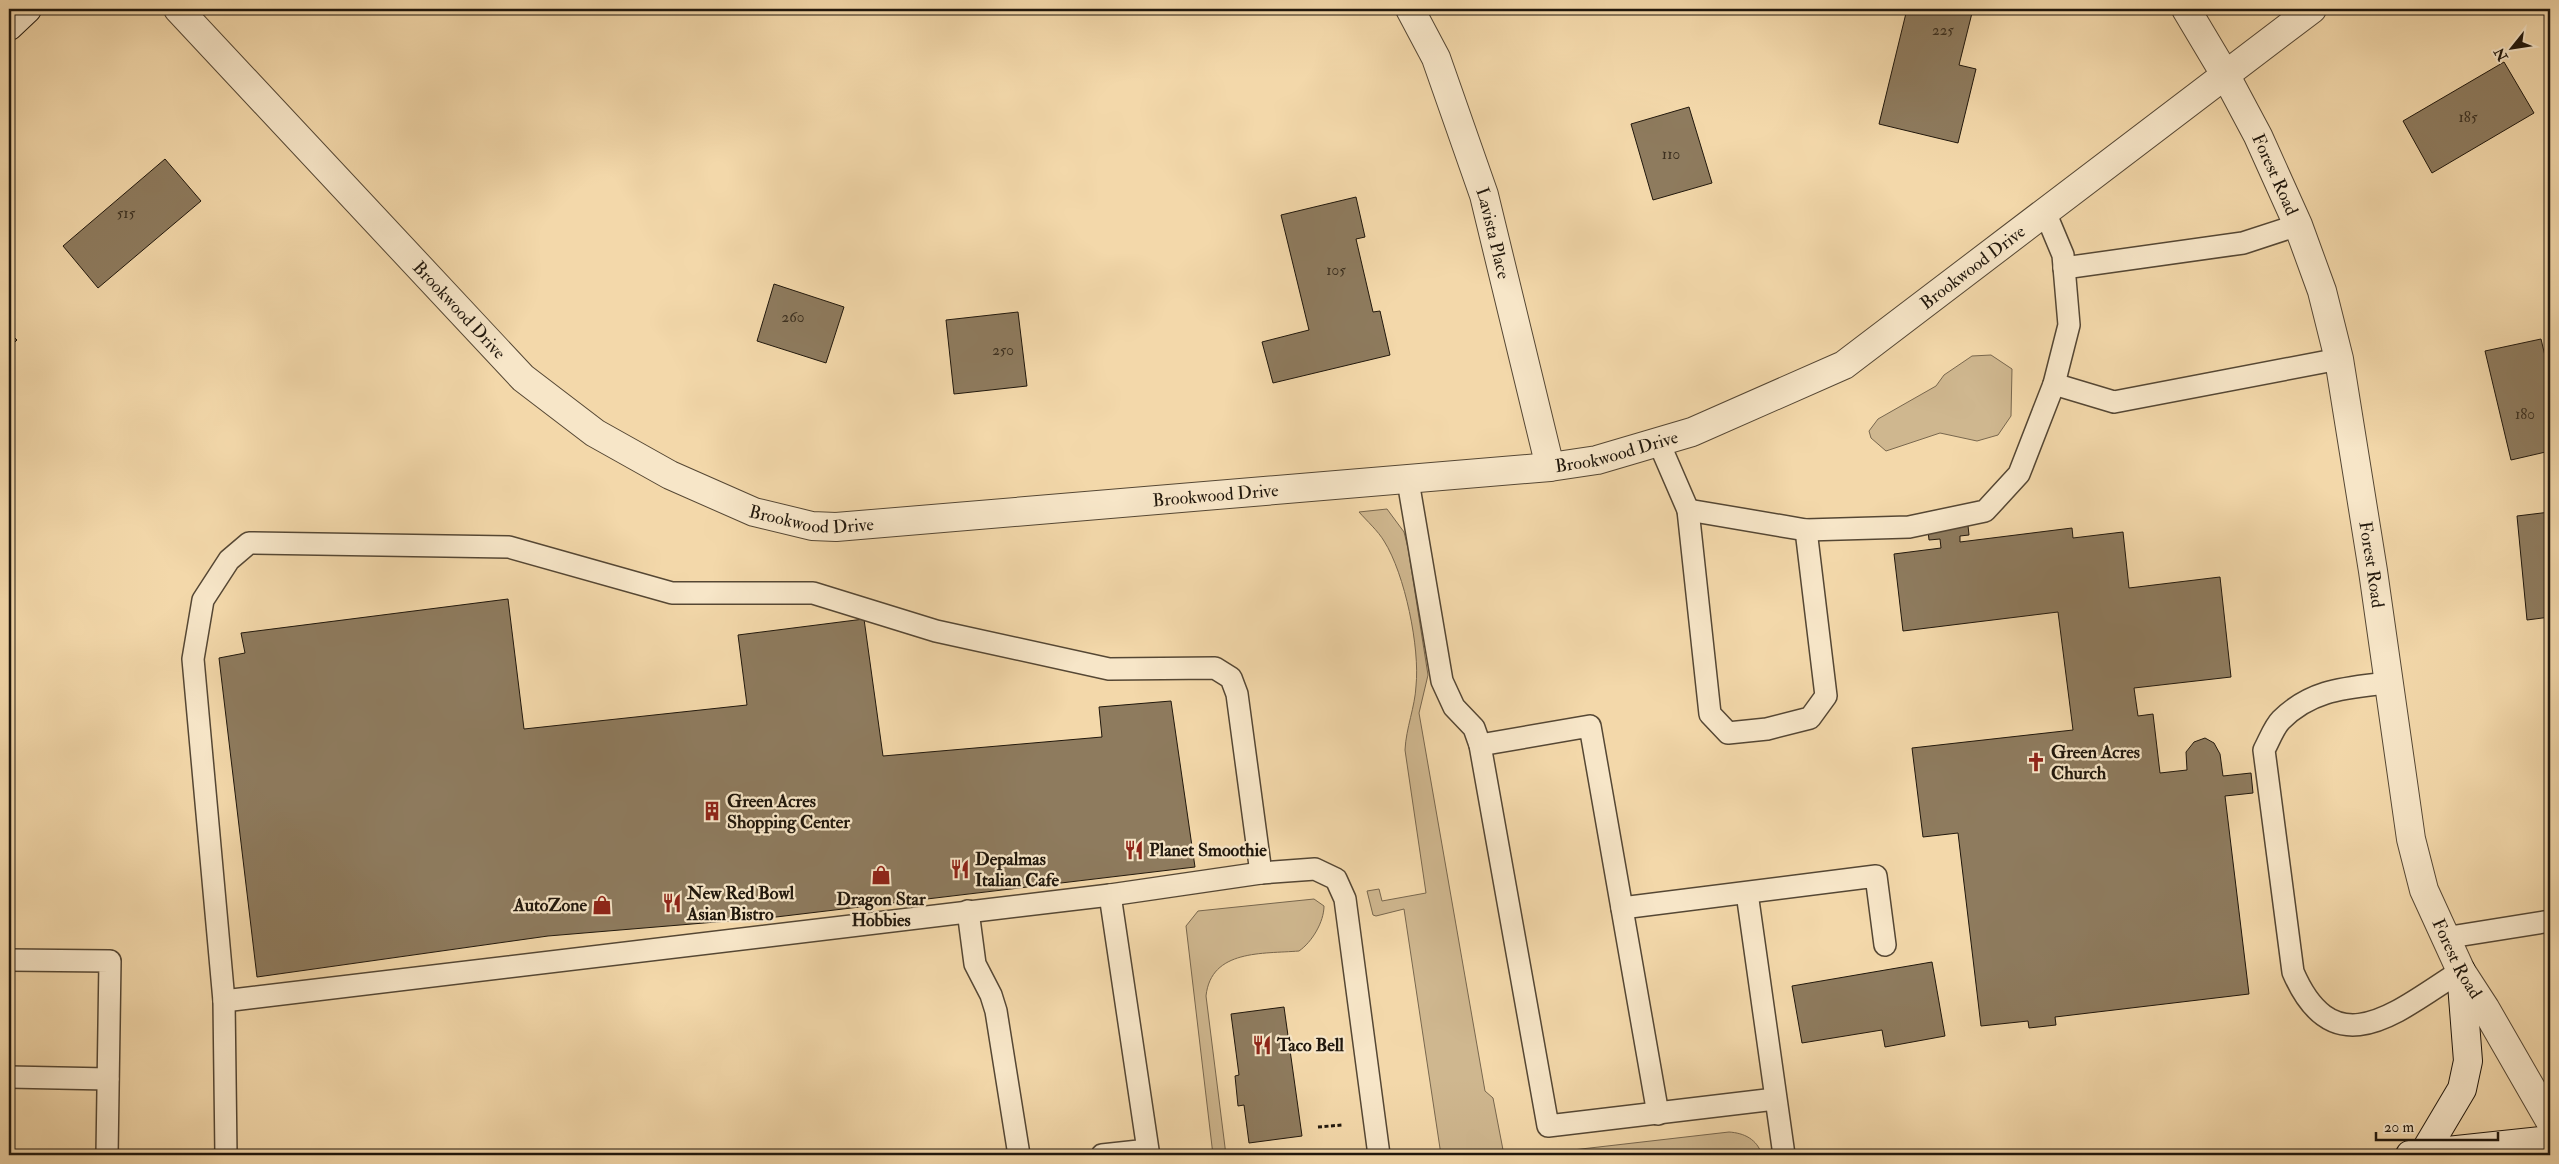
<svg xmlns="http://www.w3.org/2000/svg" width="2559" height="1164" viewBox="0 0 2559 1164" font-family="'IM FELL Double Pica',serif">
<rect width="100%" height="100%" fill="#f3d8aa"/>
<filter id="stains"><feTurbulence type="fractalNoise" baseFrequency=".004" numOctaves="4"/><feColorMatrix values="0 0 0 0 .2 0 0 0 0 .09 0 0 0 0 .02 0 0 0 .5 -.17"/></filter>
<radialGradient id="worn" r=".72"><stop offset=".6" stop-color="#630" stop-opacity="0"/><stop offset="1" stop-color="#630" stop-opacity=".3"/></radialGradient>
<!-- green -->
<g fill="#cfb78f" stroke="#78674e">
<polygon points="1991,355 2012,369 2011,416 1998,435 1977,441 1940,433 1886,451 1871,438 1869,431 1878,419 1936,386 1944,375 1972,356"/>
<path d="M1387,509L1404,532L1408,548L1428,675L1419,713L1485,1091L1493,1098L1504,1155H1441L1404,909L1376,916L1373,915L1367,891L1379,889L1382,901L1426,893L1405,750C1406,728 1415,707 1416,686C1420,648 1405,574 1384,541C1378,531 1367,521 1359,512Z"/>
<path d="M1314,899L1324,906C1324,922 1312,942 1299,951C1263,954 1211,949 1206,996L1226,1155H1213L1186,926L1198,911Z"/>
<path d="M1729,1132C1744,1133 1757,1139 1762,1155H1529Z"/>
</g>
<!-- building -->
<g fill="#8e7b5e" stroke="#20170c">
<polygon points="1907,9 1973,9 1959,65 1976,69 1958,143 1879,124"/>
<polygon points="2504,62 2534,113 2432,173 2403,121"/>
<polygon points="1689,107 1712,183 1653,200 1631,124"/>
<polygon points="165,159 201,201 98,288 63,246"/>
<polygon points="1356,197 1365,237 1356,239 1373,312 1380,311 1390,355 1273,383 1262,342 1309,330 1281,215"/>
<polygon points="774,284 844,307 826,363 757,341"/>
<polygon points="1018,312 1027,386 954,394 946,320"/>
<polygon points="9,332 17,340 9,348"/>
<polygon points="2541,339 2550,377 2550,451 2511,460 2485,351"/>
<polygon points="1966,507 1969,535 1960,536 1960,542 2072,528 2073,538 2123,532 2129,588 2220,577 2231,677 2134,688 2138,716 2153,714 2160,773 2187,770 2186,752 2194,742 2205,738 2214,743 2220,754 2223,776 2251,773 2253,793 2225,796 2249,994 2055,1017 2056,1025 2029,1028 2028,1021 1981,1026 1958,833 1923,837 1912,748 2073,730 2058,612 1903,631 1894,554 1941,548 1940,539 1929,540 1926,512"/>
<polygon points="2550,512 2550,617 2527,620 2517,516"/>
<polygon points="508,599 524,729 747,705 738,635 864,619 883,756 1102,737 1099,707 1171,701 1195,867 776,917 548,936 257,977 219,658 245,653 241,633"/>
<polygon points="1932,962 1945,1036 1885,1047 1882,1030 1802,1043 1792,986"/>
<polygon points="1284,1007 1302,1136 1249,1143 1244,1105 1238,1106 1235,1076 1239,1075 1231,1014"/>
</g>
<g fill="none" stroke-linecap="round" stroke-linejoin="round">
<defs>
<g id="lane">
<polyline points="2064,268 2243,243 2298,225"/>
<polyline points="2054,384 2114,402 2339,359"/>
<polyline points="1659,443 1688,510 1710,714 1728,733 1767,729 1810,718 1826,696 1806,530"/>
<polyline points="1408,481 1442,681 1454,707 1474,728 1480,745 1548,1126 1775,1099"/>
<polyline points="1688,510 1806,530 1909,527 1985,511 2019,474 2054,384 2069,325 2063,255 2045,212"/>
<path d="M2387,683C2347,688 2312,689 2281,720C2274,727 2269,741 2264,750L2293,972C2335,1070 2400,1009 2461,971"/>
<polyline points="1480,745 1590,726 1658,1114"/>
<polyline points="1747,893 1784,1155"/>
<polyline points="1622,908 1876,876 1885,945"/>
<polyline points="968,911 975,964 991,995 996,1011 1019,1155"/>
<polyline points="2444,938 2550,921"/>
<polyline points="9,960 110,961 107,1155"/>
<polyline points="224,1001 1110,895 1261,873 1315,869 1336,879 1345,899 1379,1155"/>
<polyline points="9,1077 108,1079"/>
<polyline points="226,1155 224,1001 193,659 203,600 229,560 249,543 509,547 672,593 813,593 936,631 1109,669 1215,668 1231,678 1237,694 1261,873"/>
<polyline points="1102,1155 1148,1150 1110,895"/>
</g>
<g id="street">
<path id="s1" d="M178,9L523,378L595,433L670,475L754,512L812,526L836,527L1550,467L1597,460L1692,432L1844,365L2312,9"/>
<path id="s2" d="M1410,9L1436,58L1484,195L1550,467"/>
<path id="s3" d="M2186,9L2226,76L2258,136L2298,225L2322,291L2339,359L2373,571L2411,839L2424,890L2461,971L2485,1008L2550,1121"/>
</g>
<g id="secondary">
<polyline points="9,26 27,9"/>
<polyline points="2424,1153 2462,1089 2468,1061 2461,971"/>
<polyline points="2410,1155 2550,1140"/>
</g>
</defs>
<!-- lane casing -->
<use href="#lane" stroke="#554734" stroke-width="24"/>
<!-- street casing -->
<use href="#street" stroke="#554734" stroke-width="30"/>
<!-- secondary casing -->
<use href="#secondary" stroke="#20170c" stroke-width="30"/>
<!-- path -->
<polyline stroke="#20170c" stroke-width="3" stroke-dasharray="4 2.5" stroke-linecap="butt" points="1318,1127 1342,1125"/>
<!-- lane -->
<use href="#lane" stroke="#f7e6c8" stroke-width="21"/>
<!-- street -->
<use href="#street" stroke="#f7e6c8" stroke-width="28"/>
<!-- secondary -->
<use href="#secondary" stroke="#f7e6c8" stroke-width="28"/>
</g>
<!-- icons -->
<defs>
<symbol id="church-bare" viewBox="-9 -9 18 18"><path d="M-1.2-6h2.4v3.5h3.3v2.4h-3.3V6h-2.4V-.1h-3.3v-2.4h3.3Z" fill="#8f2418" stroke="#f7e6c8" stroke-width="2.5" paint-order="stroke"/></symbol>
<symbol id="building-bare" viewBox="-9 -9 18 18"><path d="M-4-6H4V6H1V3H-1V6H-4ZM-2.5-4.3h1.7v1.8h-1.7ZM.8-4.3h1.7v1.8H.8ZM-2.5-1h1.7V.8h-1.7ZM.8-1h1.7V.8H.8Z" fill="#8f2418" stroke="#f7e6c8" stroke-width="2.5" paint-order="stroke"/></symbol>
<symbol id="restaurant-bare" viewBox="-9 -9 18 18"><path d="M-5-6h1v4h1v-4h1v4h1v-4h1v5L-1.5 .5V6h-2V.5L-5-1ZM5-6V6H3V1.5H1.5Q1.5-4 5-6Z" fill="#8f2418" stroke="#f7e6c8" stroke-width="2.5" paint-order="stroke"/></symbol>
<symbol id="shop-bare" viewBox="-9 -9 18 18"><path d="M-5-2.5h2.3a2.7 3.5 0 0 1 5.4 0H5L5.5 6h-11ZM-1.5-2.5h3a1.5 2.3 0 0 0-3 0Z" fill="#8f2418" stroke="#f7e6c8" stroke-width="2.5" paint-order="stroke"/></symbol>
</defs>
<g fill-rule="evenodd">
<use href="#church-bare" x="2022" y="748" width="28" height="28"/>
<use href="#building-bare" x="698" y="797" width="28" height="28"/>
<use href="#restaurant-bare" x="1120" y="836" width="28" height="28"/>
<use href="#restaurant-bare" x="946" y="855" width="28" height="28"/>
<use href="#shop-bare" x="867" y="861" width="28" height="28"/>
<use href="#restaurant-bare" x="658" y="889" width="28" height="28"/>
<use href="#shop-bare" x="588" y="891" width="28" height="28"/>
<use href="#restaurant-bare" x="1248" y="1031" width="28" height="28"/>
</g>
<g text-anchor="middle" stroke-width="4.5" stroke-linejoin="round" paint-order="stroke">
<!-- number labels -->
<g font-size="15" fill="#3c3020">
<text x="1943" y="35">225</text>
<text x="2468" y="122">185</text>
<text x="1671" y="159">110</text>
<text x="126" y="218">515</text>
<text x="1336" y="275">105</text>
<text x="793" y="322">260</text>
<text x="1003" y="355">250</text>
<text x="2525" y="419">180</text>
</g>
<!-- street labels -->
<g font-size="18" fill="#20170c" stroke="#f7e6c8">
<text dy="6" stroke="none"><textPath href="#s3" startOffset="188">Forest Road</textPath></text>
<text dy="6" stroke="none"><textPath href="#s2" startOffset="240">Lavista Place</textPath></text>
<text dy="6" stroke="none"><textPath href="#s1" startOffset="2048">Brookwood Drive</textPath></text>
<text dy="6" stroke="none"><textPath href="#s1" startOffset="412">Brookwood Drive</textPath></text>
<text dy="6" stroke="none"><textPath href="#s1" startOffset="1642">Brookwood Drive</textPath></text>
<text dy="6" stroke="none"><textPath href="#s1" startOffset="1238">Brookwood Drive</textPath></text>
<text dy="6" stroke="none"><textPath href="#s1" startOffset="832">Brookwood Drive</textPath></text>
<text dy="6" stroke="none"><textPath href="#s3" startOffset="592">Forest Road</textPath></text>
<text dy="6" stroke="none"><textPath href="#s3" startOffset="998">Forest Road</textPath></text>
</g>
<!-- poi labels -->
<g font-size="18" font-weight="bold" fill="#20170c" stroke="#f7e6c8" text-anchor="start">
<text x="2051" y="758">Green Acres<tspan x="2051" dy="21">Church</tspan></text>
<text x="727" y="807">Green Acres<tspan x="727" dy="21">Shopping Center</tspan></text>
<text x="1149" y="856">Planet Smoothie</text>
<text x="975" y="865">Depalmas<tspan x="975" dy="21">Italian Cafe</tspan></text>
<text x="687" y="899">New Red Bowl<tspan x="687" dy="21">Asian Bistro</tspan></text>
<text x="881" y="905" text-anchor="middle">Dragon Star<tspan x="881" dy="21">Hobbies</tspan></text>
<text x="587" y="911" text-anchor="end">AutoZone</text>
<text x="1277" y="1051">Taco Bell</text>
</g>
</g>
<!-- margin -->
<rect width="2559" height="1164" fill="none" stroke="#f3d8aa" stroke-width="30"/>
<rect x="10" y="10" width="2539" height="1144" fill="none" stroke="#20170c" stroke-width="2.5"/>
<rect x="15" y="15" width="2529" height="1134" fill="none" stroke="#20170c"/>
<!-- north arrow -->
<g transform="translate(2512 48) rotate(240)" stroke="#f7e6c8" stroke-width="4" paint-order="stroke">
<path d="M0-4L9 19L0 12L-9 19Z" fill="#20170c"/>
<text y="-8" font-size="14" font-weight="bold" text-anchor="middle" fill="#20170c">N</text>
</g>
<!-- scale -->
<path d="M2376 1132v8h122v-8" fill="none" stroke="#20170c" stroke-width="2.5"/>
<text x="2384" y="1132" font-size="15" fill="#20170c" stroke="#f7e6c8" stroke-width="4" paint-order="stroke">20 m</text>
<rect width="100%" height="100%" filter="url(#stains)"/>
<rect width="100%" height="100%" fill="url(#worn)"/>
</svg>
